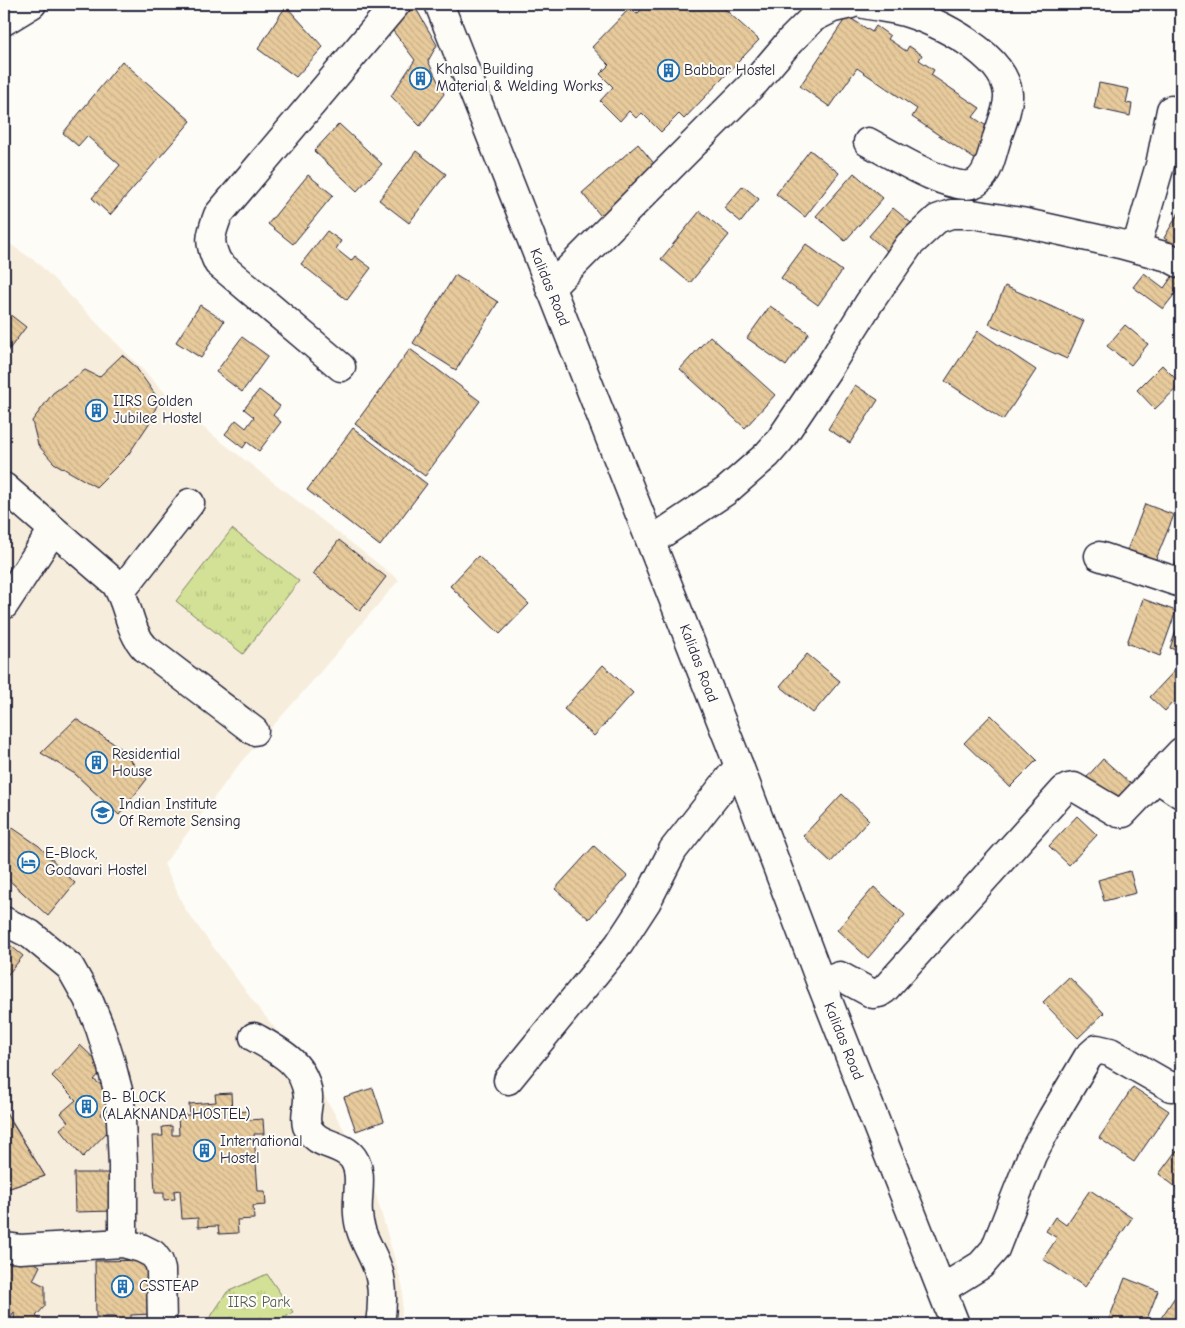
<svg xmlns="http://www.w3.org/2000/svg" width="1185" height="1328" viewBox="0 0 1185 1328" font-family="'Comic Neue',sans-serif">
<defs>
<pattern id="park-tufts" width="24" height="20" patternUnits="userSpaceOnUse" patternTransform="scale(1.25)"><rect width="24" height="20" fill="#d2e195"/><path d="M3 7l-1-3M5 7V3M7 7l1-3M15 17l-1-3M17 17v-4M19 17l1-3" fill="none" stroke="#b4c181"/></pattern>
<pattern id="building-back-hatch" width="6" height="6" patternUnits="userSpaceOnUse" patternTransform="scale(1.25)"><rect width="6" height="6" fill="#e8cb9c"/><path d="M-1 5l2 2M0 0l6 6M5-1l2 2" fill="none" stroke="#c7ae87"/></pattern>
</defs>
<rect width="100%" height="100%" fill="#fdfcf7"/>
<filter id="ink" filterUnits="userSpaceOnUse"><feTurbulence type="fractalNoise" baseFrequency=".02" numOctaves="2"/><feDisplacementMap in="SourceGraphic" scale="10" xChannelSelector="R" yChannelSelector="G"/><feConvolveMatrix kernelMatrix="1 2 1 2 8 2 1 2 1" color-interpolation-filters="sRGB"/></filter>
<g filter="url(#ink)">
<!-- built -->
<polygon fill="#f7eddc" points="4,240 38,263 187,415 399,580 310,684 241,762 164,864 185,909 256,1005 309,1070 370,1174 403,1288 401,1324 4,1324"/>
<!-- park -->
<g fill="url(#park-tufts)" stroke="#7a8268">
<polygon points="232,529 299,581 243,654 176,601"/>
<polygon points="267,1274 293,1312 275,1324 206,1324 227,1292"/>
</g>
<!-- building -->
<g fill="url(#building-back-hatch)" stroke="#22223b">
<polygon points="647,4 719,4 759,40 684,119 679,114 661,132 642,113 636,118 629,111 620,121 600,101 613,87 600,74 609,65 592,47 630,8 637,14"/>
<polygon points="286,6 323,47 296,77 258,49"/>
<polygon points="415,7 437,45 428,61 444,94 420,126 391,96 415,60 390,27"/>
<polygon points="847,16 872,32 876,26 890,36 888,39 906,51 909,46 922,55 919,60 934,70 931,75 980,108 973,117 995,132 976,160 912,117 917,109 857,68 830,107 800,86"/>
<polygon points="122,61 191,121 110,215 92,198 120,165 87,136 78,146 63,133"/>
<polygon points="1099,83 1129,89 1126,103 1132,104 1130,116 1094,108"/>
<polygon points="339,124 382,164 357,191 314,151"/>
<polygon points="638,144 661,172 605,221 582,193"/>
<polygon points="810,150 839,173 805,217 776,194"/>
<polygon points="416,151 446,174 409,223 379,200"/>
<polygon points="854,173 883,198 845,241 816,216"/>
<polygon points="308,175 333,195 293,244 268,224"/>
<polygon points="743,186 759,199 741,222 724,208"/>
<polygon points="893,208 911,223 887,251 869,236"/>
<polygon points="1181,209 1181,249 1164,238"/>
<polygon points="700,211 729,235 690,283 661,259"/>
<polygon points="327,231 341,241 336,249 351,261 355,256 371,268 347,300 301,264"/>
<polygon points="806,244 842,271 818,305 781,278"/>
<polygon points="1144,273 1164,288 1174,274 1181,280 1181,286 1163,309 1133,287"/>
<polygon points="455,275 498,302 456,370 413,343"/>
<polygon points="1005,286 1084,321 1067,359 989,324"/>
<polygon points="200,305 224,321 201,358 176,342"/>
<polygon points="770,306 809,333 786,366 747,338"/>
<polygon points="4,310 26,327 4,356"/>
<polygon points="1125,325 1148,344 1131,365 1107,346"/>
<polygon points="978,331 1036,370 1003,420 945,381"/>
<polygon points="710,336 775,395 745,428 680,369"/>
<polygon points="242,337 268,356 242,392 216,372"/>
<polygon points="410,349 480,401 425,476 355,424"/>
<polygon points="122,355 135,366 159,400 150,422 128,455 96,487 54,463 38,445 32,421 53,393 85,370 99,377"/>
<polygon points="1162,365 1181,384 1155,409 1137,390"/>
<polygon points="855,385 878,400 850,443 828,429"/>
<polygon points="259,390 280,406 273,415 281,422 259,451 247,442 243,448 225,434 236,420 246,428 254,417 244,409"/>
<polygon points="353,428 427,484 380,546 307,490"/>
<polygon points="1145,504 1174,515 1154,564 1126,553"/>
<polygon points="339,540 386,577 360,611 313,574"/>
<polygon points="1181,548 1181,571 1174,569"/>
<polygon points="478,556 529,604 500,634 450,586"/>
<polygon points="1143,599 1176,611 1160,656 1127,643"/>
<polygon points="1179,622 1181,623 1181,652 1170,648"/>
<polygon points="807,654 840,681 813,713 780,686"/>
<polygon points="603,665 633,693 594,736 564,709"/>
<polygon points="1180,665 1181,666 1181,711 1172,703 1165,711 1150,697"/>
<polygon points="991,715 1037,760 1010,787 964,743"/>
<polygon points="76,719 119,747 147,779 119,815 75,774 41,753"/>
<polygon points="1103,759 1137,789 1121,807 1087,777"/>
<polygon points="842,794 869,820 831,862 803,836"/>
<polygon points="1077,816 1097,835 1069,865 1049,846"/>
<polygon points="4,822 39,846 75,883 48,916 10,881 4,878"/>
<polygon points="594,846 627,876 589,919 555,889"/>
<polygon points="1130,871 1136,893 1104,901 1098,880"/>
<polygon points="874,887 905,915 868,958 837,930"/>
<polygon points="4,940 23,956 4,979"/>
<polygon points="1069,977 1104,1013 1078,1038 1043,1002"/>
<polygon points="80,1045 104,1068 94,1080 111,1092 101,1115 115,1124 83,1157 60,1129 68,1122 61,1113 76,1100 52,1076"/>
<polygon points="1133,1087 1169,1111 1134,1162 1099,1138"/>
<polygon points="373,1088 384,1121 356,1131 344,1097"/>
<polygon points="231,1093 232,1112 249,1111 249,1120 263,1119 264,1134 254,1134 258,1191 265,1191 266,1205 253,1206 254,1219 237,1220 238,1233 219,1234 218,1226 198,1227 198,1218 182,1219 180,1190 174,1191 175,1199 164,1200 164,1193 155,1193 152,1136 163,1136 162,1127 172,1126 172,1135 179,1135 178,1115 190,1115 189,1104 216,1102 215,1094"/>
<polygon points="4,1109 45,1176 4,1190"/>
<polygon points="4,1110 45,1176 4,1190"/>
<polygon points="1176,1151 1181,1155 1181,1191 1159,1174"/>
<polygon points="74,1173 113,1173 114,1211 75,1212"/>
<polygon points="1090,1190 1132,1218 1085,1287 1043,1259 1057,1238 1046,1231 1055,1217 1066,1225"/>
<polygon points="8,1248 40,1266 33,1280 45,1286 45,1306 36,1316 45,1324 15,1324 14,1312 8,1324 4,1324 4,1255"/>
<polygon points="150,1260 151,1314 131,1315 131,1324 117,1324 116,1317 96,1317 95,1261"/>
<polygon points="1125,1278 1158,1291 1145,1324 1122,1324 1109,1319"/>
<polygon points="1181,1288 1181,1324 1170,1324 1161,1318"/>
</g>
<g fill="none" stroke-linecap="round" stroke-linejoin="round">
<defs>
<g id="minor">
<polyline points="439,4 739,766 821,983 955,1324"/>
<path d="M864,4C877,7 891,8 905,12C937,21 1005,55 1008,94C1009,108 1001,125 997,138C992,152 989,178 973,184C951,192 889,153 868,142"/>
<polyline points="4,21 32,4"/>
<polyline points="1136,248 1160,165 1171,110"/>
<polyline points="550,288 756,81 790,41 813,18 833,8 851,4"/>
<path d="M341,367L218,263C208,242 210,236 218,215L396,4"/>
<path d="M4,487L115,583C129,602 128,630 145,648L254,731"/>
<polyline points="651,541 726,491 767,455 780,440 827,370 869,303 909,245 937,219 951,214 972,214 1021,222 1120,244 1168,257 1181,264"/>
<polyline points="1099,556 1181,583"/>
<polyline points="121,591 190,503"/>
<polyline points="4,605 53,530"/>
<polyline points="1157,778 1181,794"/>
<polyline points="4,921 30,934 70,967 88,999 100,1028 110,1060 120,1098 123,1165 123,1243"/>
<polyline points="821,983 840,976 873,994 879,993 885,989 1064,790 1068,788 1074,787 1118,813 1123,813 1181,752"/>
<path d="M254,1037C279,1051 305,1063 308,1096C309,1105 304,1116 307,1126C316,1147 341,1142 353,1158C364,1174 356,1196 358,1214C359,1233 369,1247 376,1264C384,1283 383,1304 380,1324"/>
<polyline points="508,1080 619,944 647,901 673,850 739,766"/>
<polyline points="4,1247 20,1249 123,1243 141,1248 153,1254 159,1262 161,1270 162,1324"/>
<polyline points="942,1289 981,1265 995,1249 1032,1155 1052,1118 1088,1057 1097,1049 1110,1052 1171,1087 1181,1085"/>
</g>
</defs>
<!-- minor casing -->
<use href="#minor" stroke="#22223b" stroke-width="31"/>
<!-- minor -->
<use href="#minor" stroke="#fdfcf7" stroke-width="28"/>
</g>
</g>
<!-- icons -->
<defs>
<symbol id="building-ring" viewBox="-11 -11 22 22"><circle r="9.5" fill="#fdfcf7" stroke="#1f6fb2" stroke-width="1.5"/><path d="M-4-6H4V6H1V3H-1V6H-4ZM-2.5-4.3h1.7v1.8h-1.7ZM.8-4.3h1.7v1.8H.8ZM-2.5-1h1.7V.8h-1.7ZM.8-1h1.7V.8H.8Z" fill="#1f6fb2"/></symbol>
<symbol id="university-ring" viewBox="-11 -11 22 22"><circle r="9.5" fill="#fdfcf7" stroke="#1f6fb2" stroke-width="1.5"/><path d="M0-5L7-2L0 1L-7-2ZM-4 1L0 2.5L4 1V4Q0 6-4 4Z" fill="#1f6fb2"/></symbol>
<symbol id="hotel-ring" viewBox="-11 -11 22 22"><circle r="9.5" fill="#fdfcf7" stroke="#1f6fb2" stroke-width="1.5"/><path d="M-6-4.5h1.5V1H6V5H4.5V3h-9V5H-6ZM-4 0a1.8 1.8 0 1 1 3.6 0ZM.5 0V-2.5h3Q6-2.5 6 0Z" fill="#1f6fb2"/></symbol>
</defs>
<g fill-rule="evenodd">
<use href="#building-ring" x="656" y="58" width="25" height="25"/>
<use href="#building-ring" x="408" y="66" width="25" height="25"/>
<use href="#building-ring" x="84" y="398" width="25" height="25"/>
<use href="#building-ring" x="84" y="750" width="25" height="25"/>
<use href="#university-ring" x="90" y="800" width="25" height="25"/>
<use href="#hotel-ring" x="16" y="850" width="25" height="25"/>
<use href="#building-ring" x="74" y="1094" width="25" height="25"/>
<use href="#building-ring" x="192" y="1138" width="25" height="25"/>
<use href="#building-ring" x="110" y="1274" width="25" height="25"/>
</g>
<g text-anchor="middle" stroke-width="4" stroke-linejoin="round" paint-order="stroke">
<!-- poi labels -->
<g font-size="15" fill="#22223b" stroke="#fdfcf7" text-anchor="start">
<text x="436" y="74">Khalsa Building<tspan x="436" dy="17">Material &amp; Welding Works</tspan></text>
<text x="684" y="75">Babbar Hostel</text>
<text x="113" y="406">IIRS Golden<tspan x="113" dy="17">Jubilee Hostel</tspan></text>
<text x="112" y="759">Residential<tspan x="112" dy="17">House</tspan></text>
<text x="119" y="809">Indian Institute<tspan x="119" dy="17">Of Remote Sensing</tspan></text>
<text x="45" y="858">E-Block,<tspan x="45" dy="17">Godavari Hostel</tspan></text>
<text x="102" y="1102">B- BLOCK<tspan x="102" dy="17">(ALAKNANDA HOSTEL)</tspan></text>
<text x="220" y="1146">International<tspan x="220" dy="17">Hostel</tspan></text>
<text x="139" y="1291">CSSTEAP</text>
</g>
<!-- street labels -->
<g font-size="15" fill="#22223b" stroke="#fdfcf7">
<text transform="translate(550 287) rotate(68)" y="5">Kalidas Road</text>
<text transform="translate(699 663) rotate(69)" y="5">Kalidas Road</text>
<text transform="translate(844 1041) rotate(68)" y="5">Kalidas Road</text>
</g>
<!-- park labels -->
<g font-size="15" fill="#575b56" stroke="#fdfcf7">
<text x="259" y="1307">IIRS Park</text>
</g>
</g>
<!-- margin -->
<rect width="1185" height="1328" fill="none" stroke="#fdfcf7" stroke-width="20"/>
<rect x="10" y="10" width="1165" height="1308" fill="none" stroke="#22223b" stroke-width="2" filter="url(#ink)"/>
</svg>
